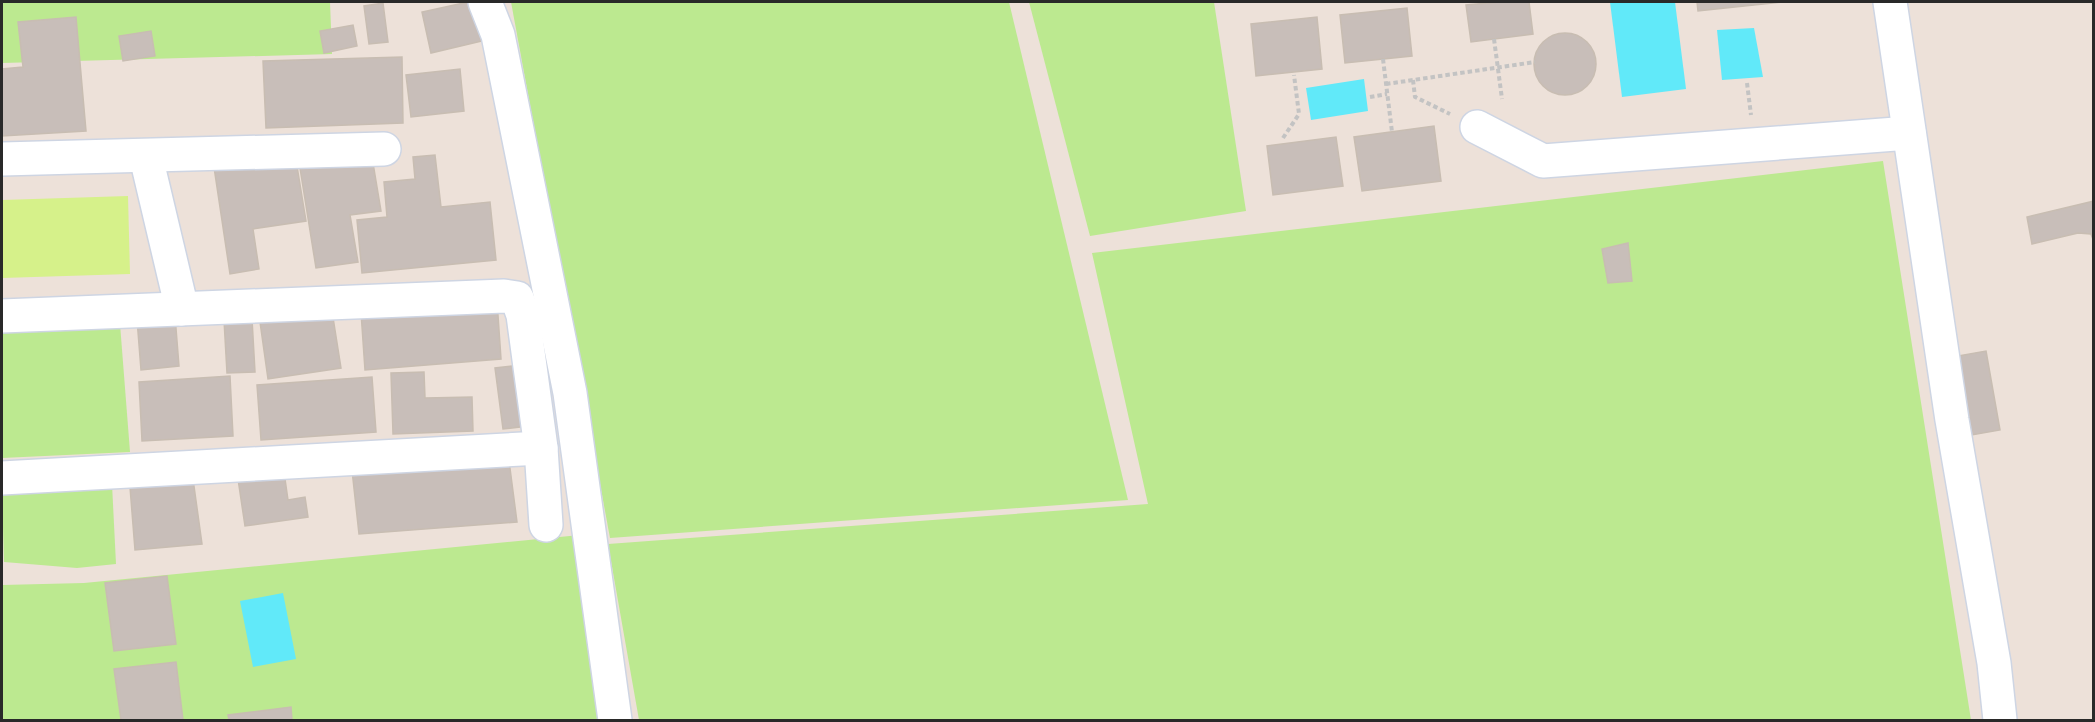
<svg xmlns="http://www.w3.org/2000/svg" width="2095" height="722" viewBox="0 0 2095 722" font-family="'IBM Plex Sans',sans-serif">
<rect width="100%" height="100%" fill="#ede1d9"/>
<!-- green -->
<g fill="#bce990">
<polygon points="2,2 330,2 332,54 2,63"/>
<polygon points="511,2 1009,2 1128,500 610,538"/>
<polygon points="1029,2 1214,2 1246,211 1090,236"/>
<polygon points="1883,161 1971,720 639,720 608,544 1148,504 1092,253"/>
<polygon points="120,324 130,452 2,458 2,329"/>
<polygon points="112,484 116,564 77,568 4,562 2,493"/>
<polygon points="580,535 608,720 2,720 2,585 84,583"/>
</g>
<!-- pitch -->
<polygon fill="#d6f18a" points="128,196 130,274 2,278 2,200"/>
<!-- water -->
<g fill="#61e9f9">
<polygon points="1610,2 1675,2 1686,89 1622,97"/>
<polygon points="1754,28 1763,77 1722,80 1717,30"/>
<polygon points="1364,79 1368,111 1311,120 1306,88"/>
<polygon points="283,593 296,659 253,667 240,601"/>
</g>
<!-- building -->
<g fill="#c8beb9" stroke="#c8bdb2" stroke-width="1.5">
<polygon points="468,2 473,2 482,41 431,53 422,12"/>
<polygon points="1499,2 1529,2 1533,34 1471,42 1466,5"/>
<polygon points="1697,2 1783,2 1698,11"/>
<polygon points="383,3 388,42 369,44 364,6"/>
<polygon points="1407,8 1412,56 1345,63 1340,15"/>
<polygon points="76,17 86,131 2,136 2,69 23,67 18,22"/>
<polygon points="1317,17 1322,69 1256,76 1251,24"/>
<polygon points="353,25 357,46 324,53 320,31"/>
<polygon points="151,31 155,56 123,61 119,36"/>
<circle cx="1565" cy="64" r="31"/>
<polygon points="402,57 403,123 266,128 263,61"/>
<polygon points="460,69 464,111 411,117 406,75"/>
<polygon points="1434,126 1441,181 1362,191 1354,137"/>
<polygon points="1336,137 1343,186 1273,195 1267,146"/>
<polygon points="295,154 306,221 253,229 259,269 230,274 214,167"/>
<polygon points="435,155 441,207 490,202 496,260 362,273 357,220 387,217 384,182 415,179 413,157"/>
<polygon points="372,157 381,211 350,215 358,262 316,268 300,168"/>
<polygon points="2094,201 2094,242 2091,234 2078,233 2032,244 2027,217"/>
<polygon points="1628,243 1632,281 1608,283 1602,249"/>
<polygon points="497,301 501,359 365,370 361,312"/>
<polygon points="332,311 341,368 268,379 260,322"/>
<polygon points="175,316 179,366 141,370 137,319"/>
<polygon points="252,319 255,372 227,373 224,320"/>
<polygon points="1986,351 2000,430 1966,436 1952,357"/>
<polygon points="520,365 528,426 503,429 495,368"/>
<polygon points="424,372 425,398 472,397 473,431 393,434 391,373"/>
<polygon points="230,376 233,436 142,441 139,382"/>
<polygon points="372,377 376,432 261,440 257,385"/>
<polygon points="508,453 517,522 359,534 352,470"/>
<polygon points="284,472 288,500 305,497 308,517 245,526 238,479"/>
<polygon points="193,479 202,544 135,550 130,487"/>
<polygon points="167,576 176,644 114,651 105,583"/>
<polygon points="176,662 183,720 121,720 114,669"/>
<polygon points="291,707 292,720 229,720 228,715"/>
</g>
<g fill="none" stroke-linecap="round" stroke-linejoin="round">
<defs>
<g id="minor">
<polyline points="485,2 498,35 570,393 615,720"/>
<polyline points="1890,2 1952,420 1994,663 2000,720"/>
<polyline points="1477,127 1543,161 1909,133"/>
<polyline points="146,157 182,309"/>
<polyline points="2,159 384,149"/>
<polyline points="2,316 504,296 517,298 523,315 541,448 546,525"/>
<polyline points="2,478 541,448"/>
</g>
</defs>
<!-- minor casing -->
<use href="#minor" stroke="#ced5e3" stroke-width="36"/>
<!-- path -->
<g stroke="#c3c3c3" stroke-width="4" stroke-dasharray="4.5 3" stroke-linecap="butt">
<polyline points="1494,39 1502,99"/>
<polyline points="1383,59 1392,132"/>
<polyline points="1413,80 1415,97 1450,114"/>
<polyline points="1747,83 1751,115"/>
<polyline points="1386,84 1535,62"/>
<polyline points="1370,97 1387,94"/>
<polyline points="1283,138 1299,114 1294,75"/>
</g>
<!-- minor -->
<use href="#minor" stroke="#fff" stroke-width="33"/>
</g>
<!-- border -->
<rect width="2095" height="722" fill="none" stroke="#292929" stroke-width="6"/>
</svg>
